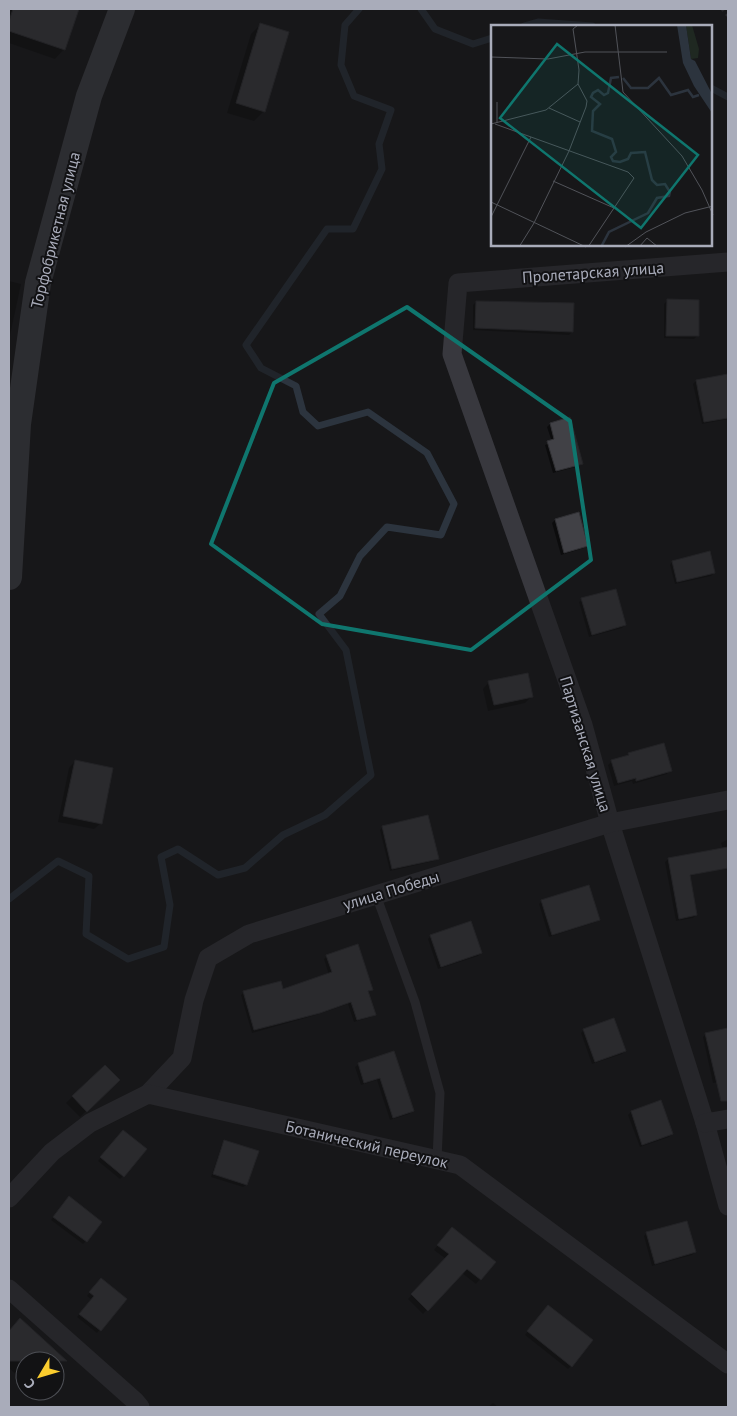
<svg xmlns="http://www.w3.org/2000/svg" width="737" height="1416" viewBox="0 0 737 1416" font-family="'PT Sans',sans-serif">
<rect width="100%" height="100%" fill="#171719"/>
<!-- shadow -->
<g fill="#0007">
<polygon points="9,9 78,9 64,49 55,59 9,43"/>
<polygon points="261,24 264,111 254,121 227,113 251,34"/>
<polygon points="711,186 713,186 711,218"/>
<polygon points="9,281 21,284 9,340"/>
<polygon points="667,301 697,336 694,339 664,338 664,304"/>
<polygon points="476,302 572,332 569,335 473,330 473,305"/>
<polygon points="728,375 728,419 702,424 693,384 696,381"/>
<polygon points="569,419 582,463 579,466 553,473 545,445 552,442 547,427 550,424"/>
<polygon points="555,520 587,546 584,548 561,555 552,523"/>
<polygon points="672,562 714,573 711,576 675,584 670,565"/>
<polygon points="582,600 625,625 622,628 589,637 579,602"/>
<polygon points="489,682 532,696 525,703 488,711 483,689"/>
<polygon points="629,754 670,770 667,774 633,784 632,781 614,786 608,765 612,761 625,758"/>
<polygon points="75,761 101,823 94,829 58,822 69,768"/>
<polygon points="383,827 437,858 434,861 390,871 380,830"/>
<polygon points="728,839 728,867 689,876 696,915 693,918 676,921 665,862 668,859 723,849 721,843"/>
<polygon points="542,901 599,919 596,922 549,937 539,904"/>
<polygon points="431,936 481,953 478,956 438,969 428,939"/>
<polygon points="327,956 371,989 368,992 374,1014 371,1017 354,1022 348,1004 316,1015 252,1033 241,995 244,992 282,990 329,975 324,959"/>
<polygon points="728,1029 728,1080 713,1083 703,1037 706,1034"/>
<polygon points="584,1030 625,1051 622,1054 592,1064 581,1033"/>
<polygon points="393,1053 412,1111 409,1114 390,1120 377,1080 361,1085 355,1067 358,1065"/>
<polygon points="118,1080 80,1117 66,1103 73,1096"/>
<polygon points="631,1112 672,1134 669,1137 640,1147 628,1115"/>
<polygon points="120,1134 123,1176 120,1179 98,1161"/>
<polygon points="225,1141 246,1185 243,1187 211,1177 222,1144"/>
<polygon points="66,1201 86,1241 83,1244 51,1220"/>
<polygon points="448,1232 494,1262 476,1284 462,1273 423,1314 408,1299 446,1259 434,1250"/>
<polygon points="647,1233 695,1252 692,1255 652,1266 644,1236"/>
<polygon points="98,1282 125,1300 97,1333 77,1317 92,1300 87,1296"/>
<polygon points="545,1309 571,1366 568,1369 525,1335"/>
<polygon points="21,1320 49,1361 25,1361 25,1383 9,1368 9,1332"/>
<polygon points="493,1403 498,1407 488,1407"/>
</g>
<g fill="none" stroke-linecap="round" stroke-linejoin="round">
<!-- stream -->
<g stroke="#2c343e" stroke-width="7">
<polyline points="421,9 435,29 473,44 492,38"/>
<polyline points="524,26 538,22 592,26"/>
<polyline points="711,88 728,97"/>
<polyline points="9,899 58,861 89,876 86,934 128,959 164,947 170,905 161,857 178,849 218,875 245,868 283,835 325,815 371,775 346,650 319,614 340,596 360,556 387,527 441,535 454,504 427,453 368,412 318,426 303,412 296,386 261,368 246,345 327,229 353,229 382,169 379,144 391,110 354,96 341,65 345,25 359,9"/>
</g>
</g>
<!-- building -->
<g fill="#414146" stroke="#313135">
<polygon points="13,9 79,9 65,50 9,31 9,21"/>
<polygon points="260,23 289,32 265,112 236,103"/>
<polygon points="667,299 699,300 699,336 666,336"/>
<polygon points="476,301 574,303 573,332 475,328"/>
<polygon points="728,374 728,418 704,422 696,380"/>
<polygon points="570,417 583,464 556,471 547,441 554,439 550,423"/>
<polygon points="579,512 588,546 564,553 555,519"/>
<polygon points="710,551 715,573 677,582 672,561"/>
<polygon points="616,589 626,625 592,635 581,598"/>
<polygon points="528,673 533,697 494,705 488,681"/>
<polygon points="664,743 672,771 636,781 636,778 618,783 611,760 629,755 628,753"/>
<polygon points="75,760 113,768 102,824 63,816"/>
<polygon points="428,815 439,859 392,869 382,826"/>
<polygon points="728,847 728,868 690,875 697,915 679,919 668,858"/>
<polygon points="589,885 600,920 552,935 541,900"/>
<polygon points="471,921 482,953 441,967 430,935"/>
<polygon points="358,944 373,990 368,991 376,1015 357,1020 351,1002 320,1013 254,1030 243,991 281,981 283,989 332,972 326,955"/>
<polygon points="614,1018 626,1051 595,1062 583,1029"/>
<polygon points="728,1028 728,1101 721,1101 705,1033"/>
<polygon points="394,1051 414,1111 393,1118 380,1078 364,1083 358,1063"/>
<polygon points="105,1065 120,1080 87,1112 72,1096"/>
<polygon points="661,1100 673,1134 642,1145 631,1111"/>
<polygon points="123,1130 147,1149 124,1177 100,1157"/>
<polygon points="224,1140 259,1151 247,1185 213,1174"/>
<polygon points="69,1196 102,1222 87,1242 53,1217"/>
<polygon points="687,1221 696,1252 655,1264 646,1232"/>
<polygon points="452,1227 496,1262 481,1280 467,1269 428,1311 411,1294 449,1254 437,1245"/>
<polygon points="101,1278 127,1299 101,1331 79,1314 94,1296 89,1292"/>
<polygon points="548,1305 593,1340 572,1367 527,1331"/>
<polygon points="20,1318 67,1361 9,1361 9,1331"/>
</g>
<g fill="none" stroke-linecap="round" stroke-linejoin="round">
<!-- path -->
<polyline stroke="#3e3f45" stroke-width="3" stroke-dasharray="2.5 4" stroke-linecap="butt" points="722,9 728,16"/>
<!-- lane -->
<polyline stroke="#38383e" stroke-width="9" points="376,895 415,1002 440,1093 437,1159"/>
<!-- street -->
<g stroke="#38383e" stroke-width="19">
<polyline points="728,262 458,283 452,354 583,725 610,823 705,1123 728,1206"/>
<polyline points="148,1094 182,1058 194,1000 208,958 249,934 610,823 728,800"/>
<polyline points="705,1123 728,1119"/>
<polyline points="9,1198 52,1152 90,1123 148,1094 460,1165 728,1364"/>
<polyline points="9,1289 135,1401 140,1407"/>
</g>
<!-- secondary -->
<polyline stroke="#46474e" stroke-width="26" points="9,577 18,424 38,283 89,96 122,9"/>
</g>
<!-- marked area -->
<path d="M0 0H737V1416H0ZM407,307L570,421L591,560L471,650L322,624L211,544L274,383Z" fill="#171719" fill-opacity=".55" fill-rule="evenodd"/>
<path fill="none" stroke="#0f766e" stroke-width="4" stroke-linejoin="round" d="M407,307L570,421L591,560L471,650L322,624L211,544L274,383Z"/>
<g text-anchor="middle" stroke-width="4" stroke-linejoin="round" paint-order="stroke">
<!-- street labels -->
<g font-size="16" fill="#a9acba" stroke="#121214">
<text transform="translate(55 230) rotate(-76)" y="6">Торфобрикетная улица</text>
<text transform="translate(593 272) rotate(-4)" y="6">Пролетарская улица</text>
<text transform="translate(586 744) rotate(73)" y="6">Партизанская улица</text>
<text transform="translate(391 890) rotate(-17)" y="6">улица Победы</text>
<text transform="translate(367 1144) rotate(13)" y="6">Ботанический переулок</text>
</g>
</g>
<!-- overview -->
<g transform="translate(491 25)">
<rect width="221" height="221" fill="#171719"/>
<path d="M195,0H201L208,24L207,33L200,34Z" fill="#1f2821"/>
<path d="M186,0H195L200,34L204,36L221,69V88L203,61L192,38Z" fill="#2c343e"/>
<path fill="none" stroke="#2c343e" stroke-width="2.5" d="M132,53L140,63H157L168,53L180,70L197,65L202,72L208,70M110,222L118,207L157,188L166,173L178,171L179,167L174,159L166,160L161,155L154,127L140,128L137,134L129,137L122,136L120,132L125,127L121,114L101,106L102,86L109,79L100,72L102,68L107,65L113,70L117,68L120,53L128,52"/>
<path fill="none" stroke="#515359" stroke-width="1" d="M124,0L132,67L191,131L211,165L222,190M0,32L57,34L94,27H176M58,83L89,97M6,98V77M0,99L55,85L87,59L88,45L82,4L87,0M4,99L137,147L143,153L97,222M62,156L123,183M0,177L95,222M0,192L40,112M28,222L43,198L78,126L95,82L96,76L87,59M134,222L155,207L194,188L222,181M148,222L156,213L167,222"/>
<path fill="#0f766e" fill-opacity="0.15" stroke="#0f766e" stroke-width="2.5" d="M66,19L207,130L150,203L9,93Z"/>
<rect width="221" height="221" fill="none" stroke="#a9acba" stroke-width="2.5"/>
</g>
<!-- border -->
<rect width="737" height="1416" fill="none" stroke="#a9acba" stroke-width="20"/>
<!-- north arrow -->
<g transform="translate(40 1376) rotate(232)"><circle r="24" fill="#121214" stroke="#4e5056"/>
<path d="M0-4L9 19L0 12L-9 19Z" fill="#facc2e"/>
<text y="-8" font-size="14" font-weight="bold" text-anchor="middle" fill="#a9acba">С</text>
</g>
</svg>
